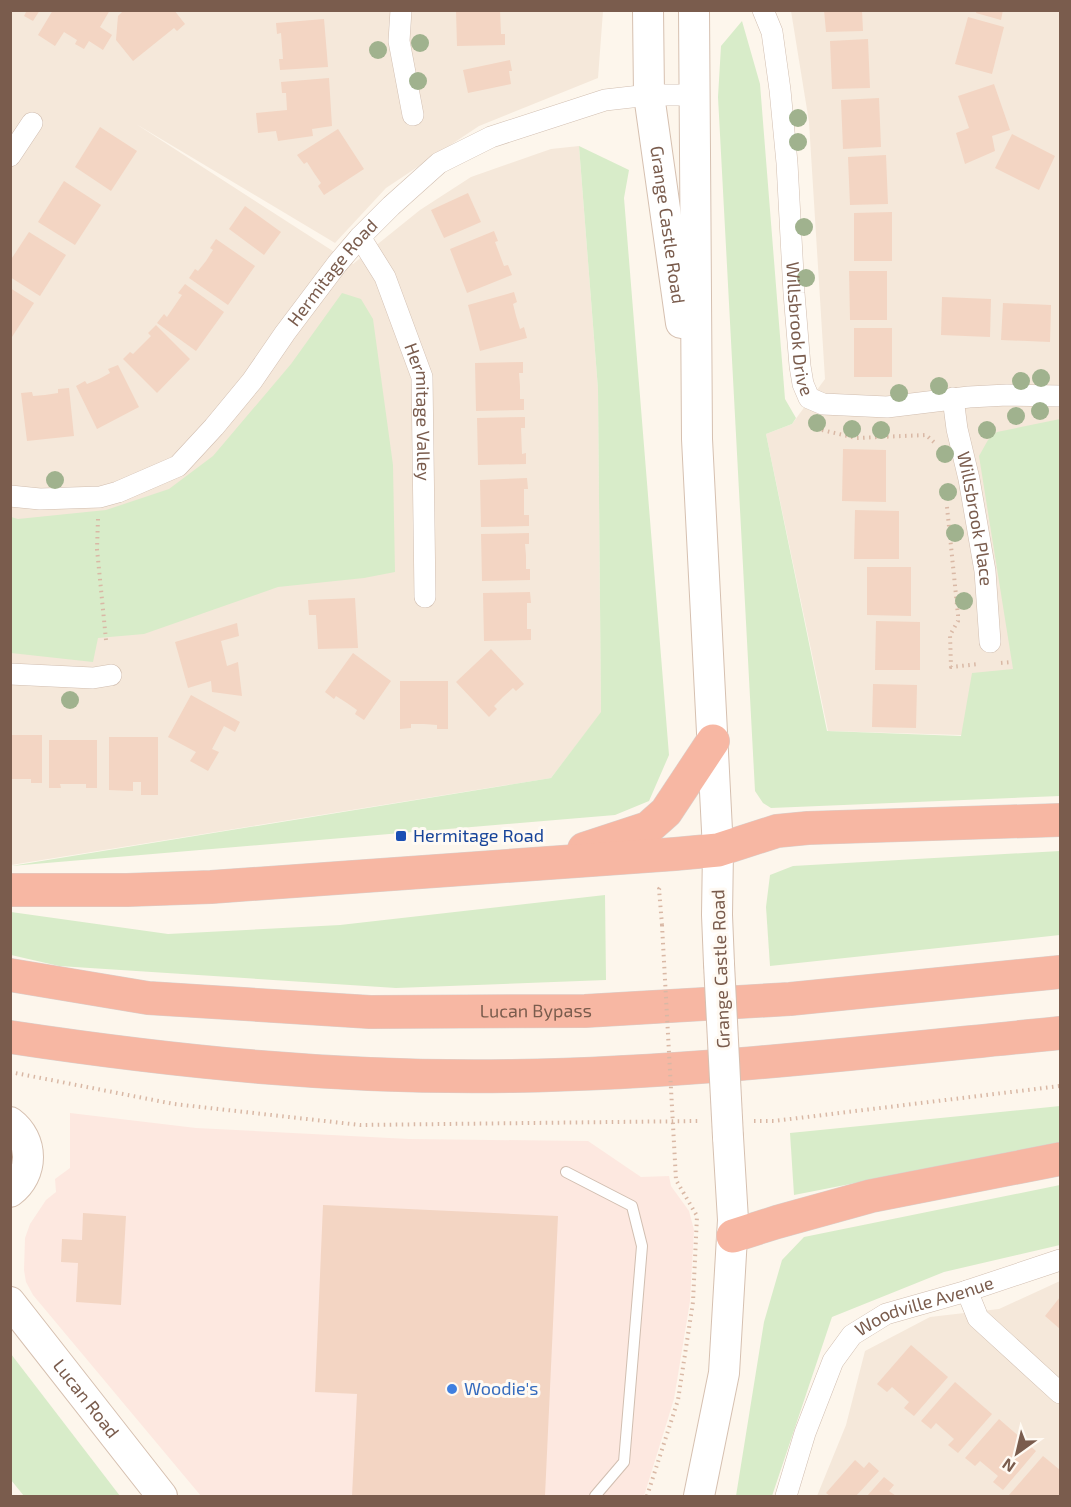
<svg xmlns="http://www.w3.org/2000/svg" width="1071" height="1507" viewBox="0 0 1071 1507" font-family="'Exo 2',sans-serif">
<rect width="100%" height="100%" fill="#fdf6ec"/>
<!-- residential -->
<g fill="#f5e8da">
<polygon points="11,11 603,11 598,78 479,126 386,188 335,243 136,124 353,264 420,210 471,177 551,149 579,146 598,389 601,713 551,778 11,865"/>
<polygon points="791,11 1060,11 1060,738 828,731 766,434 792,424 825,379 809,122"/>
<polygon points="1060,1281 1060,1496 817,1496 846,1425 865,1351 930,1317 999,1309"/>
</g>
<!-- commercial -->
<polygon fill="#fde8e0" points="70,1113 196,1128 409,1139 588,1141 641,1177 669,1176 671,1186 689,1211 694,1230 690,1301 674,1399 644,1496 201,1496 33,1295 26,1282 24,1270 25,1238 30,1224 46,1200 56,1192 55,1179 70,1168"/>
<!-- green -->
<g fill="#d8ecc9">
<polygon points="742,21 760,84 785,399 796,418 792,424 766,434 827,731 961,736 972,673 1013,669 979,456 988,440 997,432 1060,419 1060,796 771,808 763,803 755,791 718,97 721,46"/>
<polygon points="579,146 629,170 624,198 669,755 649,801 615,815 11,866 551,778 601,712 598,389"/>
<polygon points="342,293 361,299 373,319 393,465 395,572 364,578 278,587 144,634 98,638 93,662 11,653 11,517 18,519 106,510 169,489 213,456 291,364"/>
<polygon points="1060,851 1060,935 770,966 766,907 770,875 793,866"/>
<polygon points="605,895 606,980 396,988 59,966 11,955 11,912 168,934 340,925"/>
<polygon points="1060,1106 1060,1143 794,1195 790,1133"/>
<polygon points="1060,1185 1060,1245 944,1272 832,1317 772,1496 736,1496 764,1322 782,1260 804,1237"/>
<polygon points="10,1354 11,1354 120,1496 24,1496 11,1480"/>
</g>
<!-- building -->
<g fill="#f3d5c3">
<polygon points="24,10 40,10 33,21 24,16 26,12"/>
<polygon points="53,10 110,10 100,27 112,35 103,50 89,41 84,49 75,44 77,40 64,32 55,46 38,35"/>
<polygon points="124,10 174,10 185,24 177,31 174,28 133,61 116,40 118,16"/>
<polygon points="456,10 500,10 501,34 505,34 505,45 457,46"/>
<polygon points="824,10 862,10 863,31 826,32"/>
<polygon points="977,10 1003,10 1001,20 976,13"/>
<polygon points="968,17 1004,27 992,74 955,64"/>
<polygon points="324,19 328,67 280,70 279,59 283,59 281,33 277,34 276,23"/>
<polygon points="868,39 870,88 832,89 830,41"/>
<polygon points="510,60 512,71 509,71 511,84 468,93 463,70"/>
<polygon points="329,78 332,126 312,129 313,136 278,141 276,131 258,133 256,113 287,110 286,93 282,93 281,82"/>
<polygon points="994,84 1010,130 992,136 995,151 965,164 956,133 969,128 958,96"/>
<polygon points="879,98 881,147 843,149 841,100"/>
<polygon points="100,127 137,151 111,191 75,167"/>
<polygon points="338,129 364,169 324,195 318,186 321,183 314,173 307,162 304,164 297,155"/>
<polygon points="1012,134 1055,156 1039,190 995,168"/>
<polygon points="886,155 888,204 850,205 848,157"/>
<polygon points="64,181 101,205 75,245 38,222"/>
<polygon points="468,193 481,222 444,238 431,210"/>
<polygon points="245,206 281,232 264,255 229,229"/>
<polygon points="892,212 892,261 854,261 854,213"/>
<polygon points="494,231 498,241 495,242 504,266 508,265 512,275 467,293 450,249"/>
<polygon points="29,232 66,255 40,296 10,277 10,261"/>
<polygon points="216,239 255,266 228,305 189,278 195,269 198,271 206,261 213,250 210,248"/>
<polygon points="849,271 887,271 887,320 850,320"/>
<polygon points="185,284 224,312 196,351 157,323 164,314 167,317 182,295 178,293"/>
<polygon points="10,288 34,303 10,340"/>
<polygon points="514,292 517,302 513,304 516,316 520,329 524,327 527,338 480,351 468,305"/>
<polygon points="942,297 991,299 990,337 941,335"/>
<polygon points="1003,303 1051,305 1050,342 1001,340"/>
<polygon points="156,325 190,359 157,393 123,359 130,352 133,354 151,336 148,333"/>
<rect x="854" y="328" width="38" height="49"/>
<polygon points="523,362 523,373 519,373 520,386 520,399 524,399 524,410 476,411 475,363"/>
<polygon points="118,365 139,407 97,429 76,386 85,381 87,384 99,379 110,373 108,369"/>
<polygon points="69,388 74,436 27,441 21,393 32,392 33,396 45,395 58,393 58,389"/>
<polygon points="525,417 525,428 521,428 522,454 526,453 526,464 478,465 477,418"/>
<polygon points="843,449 886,450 886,502 842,501"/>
<polygon points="527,478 528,489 524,489 524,515 529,515 529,526 481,527 480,480"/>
<polygon points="855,510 899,511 899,559 854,559"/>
<polygon points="529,533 529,544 525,544 526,556 526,569 530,569 530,580 482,581 481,534"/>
<polygon points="867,567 911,567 911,616 867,615"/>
<polygon points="530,592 531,603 527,603 527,629 531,629 531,640 484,641 483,593"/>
<polygon points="355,598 358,648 318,649 316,615 309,615 308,600"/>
<polygon points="876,621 920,622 920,670 875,670"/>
<polygon points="237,623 239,636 221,641 227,666 238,662 242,696 212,692 211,681 188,688 175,642"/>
<polygon points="491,649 524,684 516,691 513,688 503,697 494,706 497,709 489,717 456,682"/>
<polygon points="353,653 391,681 364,720 355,714 357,710 347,703 336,696 334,699 325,692"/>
<polygon points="400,681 448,681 448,729 437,729 437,725 424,724 411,724 411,728 400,729"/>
<polygon points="873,684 917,685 916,728 872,727"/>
<polygon points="191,695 240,722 235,732 224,726 212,749 219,752 208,771 190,761 196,752 168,737"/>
<polygon points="10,735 42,735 42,783 31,783 31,779 10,779"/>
<polygon points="109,737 158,737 158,795 141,795 141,782 133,782 133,791 109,790"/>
<polygon points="49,740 97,740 97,788 86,788 86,784 60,784 61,788 49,788"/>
<polygon points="323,1205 558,1216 545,1496 352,1496 357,1394 315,1392"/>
<polygon points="83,1213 126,1216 121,1305 76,1302 78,1263 61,1262 62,1239 82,1240"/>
<polygon points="1060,1297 1060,1329 1045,1316"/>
<polygon points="911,1345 948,1377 914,1416 904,1408 909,1402 892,1387 887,1392 877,1384"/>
<polygon points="955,1382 992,1414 958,1453 948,1445 954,1439 936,1423 931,1429 921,1421"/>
<polygon points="999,1419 1036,1451 1003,1490 993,1482 998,1476 980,1461 975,1466 965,1458"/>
<polygon points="1043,1456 1060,1470 1060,1496 1011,1496 1009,1495"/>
<polygon points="855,1460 864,1468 869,1462 879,1471 856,1496 830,1496 826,1493"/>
<polygon points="884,1477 894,1485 889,1491 896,1496 867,1496"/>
</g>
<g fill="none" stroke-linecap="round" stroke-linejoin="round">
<defs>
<polyline id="lane" points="566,1172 632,1206 642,1246 624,1462 595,1496"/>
<g id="street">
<polyline points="401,10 399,41 413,115"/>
<path id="s1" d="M763,10L772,32L780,90L787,163L794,293L800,366L803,384L809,398L823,404L887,407L969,397L1007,395L1060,396"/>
<polyline points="10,156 32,123"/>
<path id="s2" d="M360,237L385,277L422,377L425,597"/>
<path id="s3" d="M953,398L957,429L969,479L985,571L990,642"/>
<path id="s4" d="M10,496L40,499L100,497L118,492L178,466L214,427L252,381L285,333L337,264L360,237L391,206L439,163L491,137L605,100L649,95H695"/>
<polyline points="10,674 93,678 111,675"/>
<polyline points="967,1291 978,1318 1060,1393"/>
<path id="s5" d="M786,1496L805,1433L833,1361L852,1335L886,1314L967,1291L1060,1260"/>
</g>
<g id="secondary">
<path id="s6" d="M648,10L649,95L681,323"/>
<polyline points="694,10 697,439 718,850 717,915 719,964"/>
<path d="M10,1122C34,1140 34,1174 10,1192"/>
<path id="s7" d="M10,1302L162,1496"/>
<polyline points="699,1496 724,1373 733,1220 728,1137"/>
</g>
<g id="highway">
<polyline points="584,849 648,828 666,812 713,741"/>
<polyline points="10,890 127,890 211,887 675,854 718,850 777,831 808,828 1060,820"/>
<path id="s8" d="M10,975L148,998L370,1012L585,1011L790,999L1060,972"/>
<path d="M10,1037C176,1062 343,1079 512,1076C695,1073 878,1051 1060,1033"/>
<polyline points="733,1236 777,1222 871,1196 1060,1159"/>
</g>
</defs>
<!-- lane casing -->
<use href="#lane" stroke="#d1beb0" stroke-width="12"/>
<!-- street casing -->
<use href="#street" stroke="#d1beb0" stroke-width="22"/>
<!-- secondary casing -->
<use href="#secondary" stroke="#d6c0b0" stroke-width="32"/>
<!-- highway casing -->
<use href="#highway" stroke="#dad1cd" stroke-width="34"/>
<!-- path -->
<g stroke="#d9b8a5" stroke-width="4" stroke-dasharray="1.5 4.5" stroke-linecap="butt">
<polyline points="822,430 856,438 926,435 936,444"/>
<polyline points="947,507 958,615 958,621 950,635 951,667 979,664"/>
<polyline points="98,519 97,549 106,640"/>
<polyline points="1001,663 1012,662"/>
<polyline points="662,925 659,889 662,885"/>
<polyline points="10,1072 174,1104 360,1125 699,1121"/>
<polyline points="754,1121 774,1121 1060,1086"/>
<polyline points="647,1496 678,1400 693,1302 697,1216 676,1180"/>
</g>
<!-- lane -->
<use href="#lane" stroke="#fff" stroke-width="10"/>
<!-- street -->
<use href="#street" stroke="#fff" stroke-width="21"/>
<!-- secondary -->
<use href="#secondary" stroke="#fff" stroke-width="30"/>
<!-- highway -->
<use href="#highway" stroke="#f7b7a3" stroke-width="33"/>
<defs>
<polyline id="secondary-bridge" points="719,964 728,1137"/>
</defs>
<!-- secondary-bridge casing -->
<use href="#secondary-bridge" stroke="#d6c0b0" stroke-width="32" stroke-linecap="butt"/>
<!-- path-bridge -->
<polyline stroke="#d9b8a5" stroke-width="4" stroke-dasharray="1.5 4.5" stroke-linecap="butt" points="662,925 676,1180"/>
<!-- secondary-bridge -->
<use href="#secondary-bridge" stroke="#fff" stroke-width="30"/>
</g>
<!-- trees -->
<g fill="#a0b28e">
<circle cx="420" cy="43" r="9"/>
<circle cx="378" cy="50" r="9"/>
<circle cx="418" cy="81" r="9"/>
<circle cx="798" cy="118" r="9"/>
<circle cx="798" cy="142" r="9"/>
<circle cx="804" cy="227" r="9"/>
<circle cx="806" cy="278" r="9"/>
<circle cx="1041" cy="378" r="9"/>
<circle cx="1021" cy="381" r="9"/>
<circle cx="939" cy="386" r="9"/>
<circle cx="899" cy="393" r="9"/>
<circle cx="1040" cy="411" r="9"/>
<circle cx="1016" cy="416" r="9"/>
<circle cx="817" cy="423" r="9"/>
<circle cx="852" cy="429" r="9"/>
<circle cx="881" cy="430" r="9"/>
<circle cx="987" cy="430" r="9"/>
<circle cx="945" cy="454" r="9"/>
<circle cx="55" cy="480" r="9"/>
<circle cx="948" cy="492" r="9"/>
<circle cx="955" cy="533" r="9"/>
<circle cx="964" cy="601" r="9"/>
<circle cx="70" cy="700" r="9"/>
</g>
<!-- markers -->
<rect fill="#1a4fb4" stroke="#fffaf3" stroke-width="2" x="395" y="830" width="12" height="12" rx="3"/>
<circle fill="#3f7fe0" stroke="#fffaf3" stroke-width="2" cx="452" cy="1389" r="6"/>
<g text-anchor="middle" stroke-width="6" stroke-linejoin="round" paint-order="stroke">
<!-- street labels -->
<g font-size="18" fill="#7a5c4d" stroke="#fffaf3">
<text dy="6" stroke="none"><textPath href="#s6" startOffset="216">Grange Castle Road</textPath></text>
<text dy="6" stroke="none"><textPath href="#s4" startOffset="422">Hermitage Road</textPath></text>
<text dy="6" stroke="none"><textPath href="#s1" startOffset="322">Willsbrook Drive</textPath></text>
<text dy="6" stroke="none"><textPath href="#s2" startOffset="188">Hermitage Valley</textPath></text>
<text dy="6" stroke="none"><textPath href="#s3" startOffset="123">Willsbrook Place</textPath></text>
<text transform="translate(721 969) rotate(-92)" y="6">Grange Castle Road</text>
<text dy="6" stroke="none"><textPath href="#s8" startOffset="528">Lucan Bypass</textPath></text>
<text dy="6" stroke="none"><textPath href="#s5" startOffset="254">Woodville Avenue</textPath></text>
<text dy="6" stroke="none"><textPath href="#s7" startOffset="123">Lucan Road</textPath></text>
</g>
<!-- transit labels -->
<g font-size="18" fill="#164399" stroke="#fffaf3" text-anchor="start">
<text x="413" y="842">Hermitage Road</text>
</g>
<!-- shop labels -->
<g font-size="18" fill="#366cbe" stroke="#fffaf3" text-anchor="start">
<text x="464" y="1395">Woodie's</text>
</g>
</g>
<!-- border -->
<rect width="1071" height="1507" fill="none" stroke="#7a5c4d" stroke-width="24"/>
<!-- north arrow -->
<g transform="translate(1017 1453) rotate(214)" stroke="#fffaf3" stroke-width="4.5" paint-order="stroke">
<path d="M0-4.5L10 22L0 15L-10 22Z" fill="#7a5c4d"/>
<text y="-9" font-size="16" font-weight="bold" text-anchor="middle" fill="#7a5c4d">N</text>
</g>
</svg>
